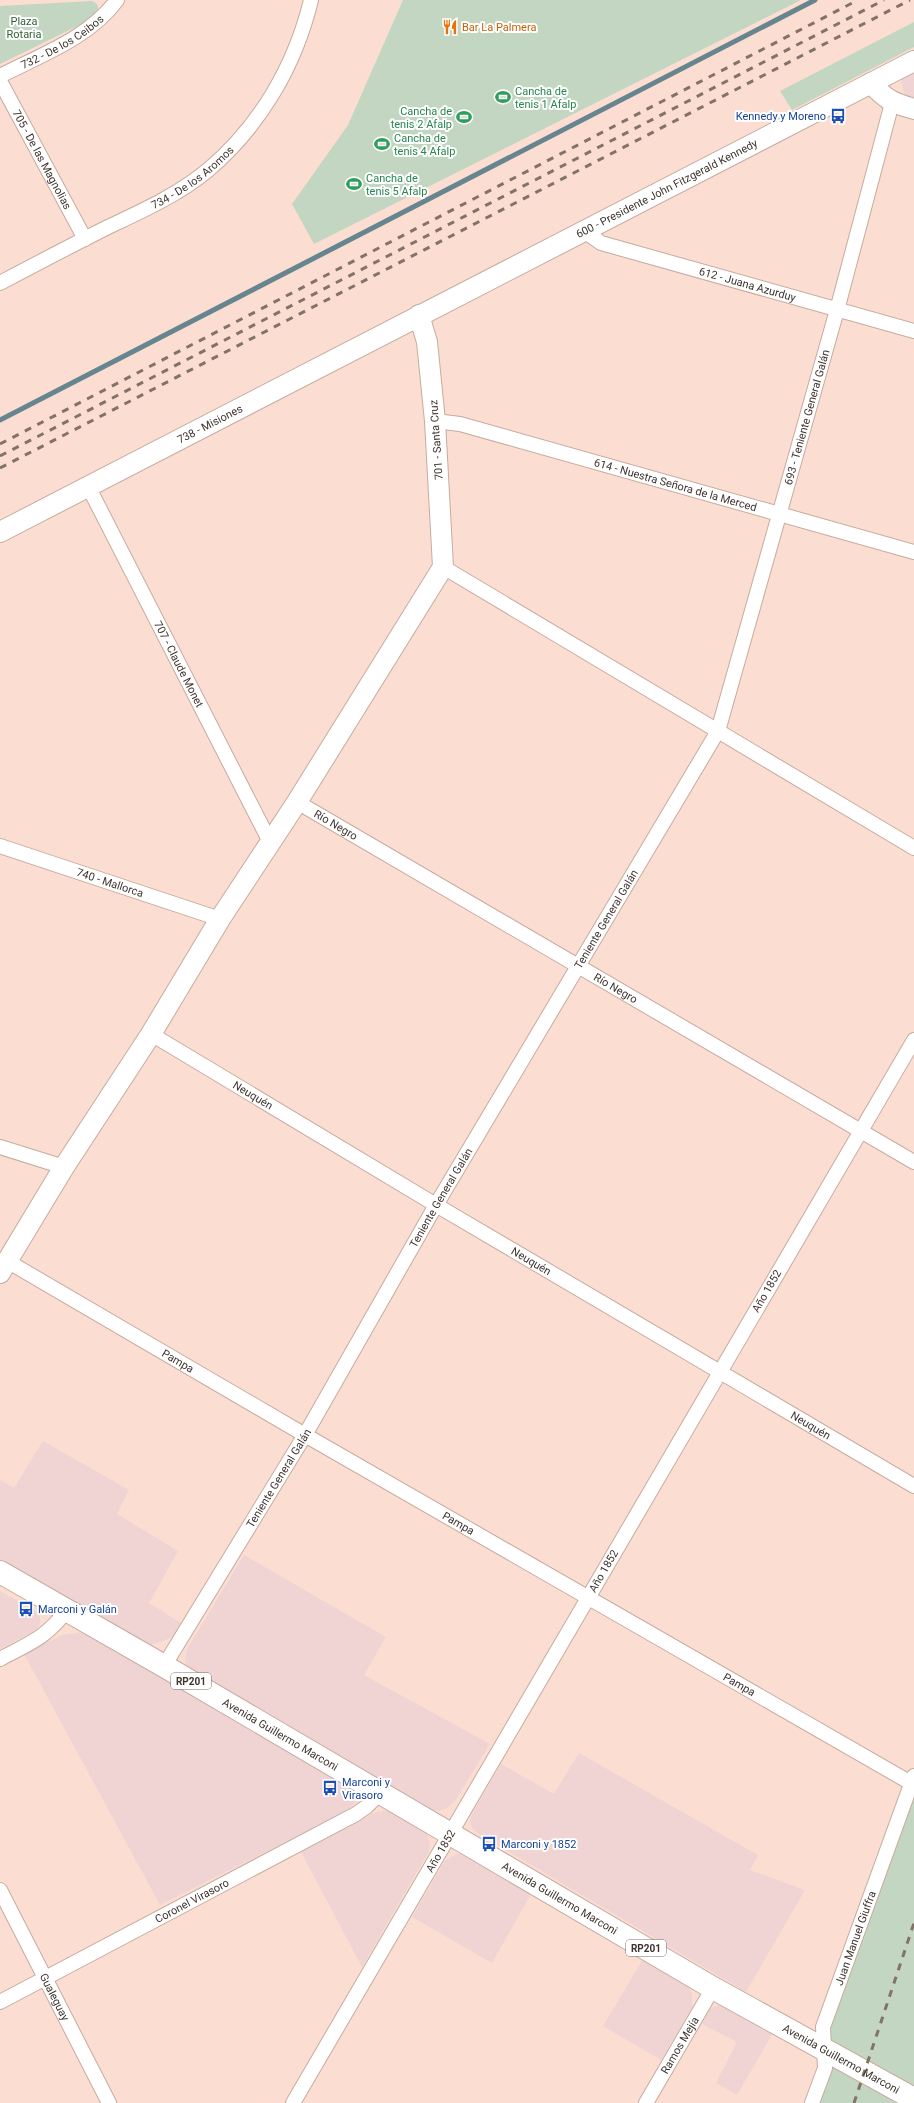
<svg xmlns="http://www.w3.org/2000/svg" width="914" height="2103" viewBox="0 0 914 2103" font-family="Roboto,sans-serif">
<rect width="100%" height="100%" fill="#fbded1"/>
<!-- commercial -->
<g fill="#efd4d3">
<polygon points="914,69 914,100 905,95 901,83 902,78"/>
<polygon points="43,1441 129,1490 117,1514 178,1551 149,1603 181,1623 173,1636 164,1641 150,1645 0,1562 0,1480 14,1488"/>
<polygon points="244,1555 386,1637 364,1675 490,1744 455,1801 447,1808 439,1811 429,1809 186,1667 185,1661 187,1649"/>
<polygon points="0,1591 34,1610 40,1617 40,1624 36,1630 0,1649"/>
<polygon points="83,1632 345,1786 352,1793 355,1802 347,1811 160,1905 24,1654 62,1635"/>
<polygon points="579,1753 758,1855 750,1870 805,1890 746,1992 477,1833 472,1828 470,1821 471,1816 501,1764 554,1794"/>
<polygon points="383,1811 391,1812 426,1832 430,1844 429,1851 362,1967 301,1852 376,1812"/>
<polygon points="456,1854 461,1854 531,1894 492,1963 412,1917 445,1861"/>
<polygon points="643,1959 688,1986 692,1993 692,2007 661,2060 603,2026"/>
<polygon points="721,2004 773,2033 737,2095 716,2083 737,2042 702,2024 710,2009"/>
</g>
<!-- green -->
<g fill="#c2d6c1">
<polygon points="403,0 801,0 314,244 292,204 348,125"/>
<polygon points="92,1 97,4 99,10 96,17 0,64 0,6"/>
<polygon points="914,22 914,47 792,110 780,91"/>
<polygon points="914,1775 914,2103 812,2103 822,2078 822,2035"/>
</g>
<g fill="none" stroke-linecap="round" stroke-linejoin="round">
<!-- stream -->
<polyline stroke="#66858f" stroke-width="5" points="0,420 815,0"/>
<defs>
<g id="street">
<path id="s1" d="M0,76C41,55 89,38 117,0"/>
<path id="s2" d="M0,81L85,239"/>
<path id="s3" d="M584,231L601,243L914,331"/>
<path id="s4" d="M0,283C36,264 72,245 108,227C142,211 178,195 208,170C260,126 295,66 311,0"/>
<path id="s5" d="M435,421L460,424L914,552"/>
<path id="s6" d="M88,486L270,842"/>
<polyline points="443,567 914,848"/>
<path id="s7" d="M297,802L914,1162"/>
<path id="s8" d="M0,846L220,919"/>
<path id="s9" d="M151,1034L436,1205L914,1486"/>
<polyline points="0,1147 64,1167"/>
<path id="s10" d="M7,1261L305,1435L911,1783"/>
<path d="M0,1659C30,1643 46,1638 67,1610"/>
<path id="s11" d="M164,1666L305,1435L436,1205L718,731L837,310L892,103"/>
<path id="s12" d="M0,1890L109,2103"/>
<path id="s13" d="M0,2002L356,1814L366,1807L380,1793"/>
<path id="s14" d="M293,2103C501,1749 705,1393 914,1040"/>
<path id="s15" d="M646,2103L713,1988"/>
<path id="s16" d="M812,2103L825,2068L823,2027L914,1776"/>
</g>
<g id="secondary">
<path d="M871,83C886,100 893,103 914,109"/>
<path id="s17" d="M0,532L914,61"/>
<polyline points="0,1273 64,1167 151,1034 220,919 297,802 443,567 435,421 427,342 419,315"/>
</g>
<g id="primary">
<path id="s18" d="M0,1572L164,1666L713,1988L914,2099"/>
</g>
</defs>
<!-- street casing -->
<use href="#street" stroke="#c7ab9e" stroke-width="16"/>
<!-- secondary casing -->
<use href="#secondary" stroke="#c7ab9e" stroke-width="22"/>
<!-- primary casing -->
<use href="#primary" stroke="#c7ab9e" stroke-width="24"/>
<!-- street -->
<use href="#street" stroke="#fff" stroke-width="14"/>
<!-- secondary -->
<use href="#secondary" stroke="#fff" stroke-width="20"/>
<!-- primary -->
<use href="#primary" stroke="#fff" stroke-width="22"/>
<!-- rail -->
<g stroke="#84726a" stroke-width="3" stroke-dasharray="7 7" stroke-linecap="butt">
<polyline points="0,444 858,0"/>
<polyline points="0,456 884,0"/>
<polyline points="0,468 910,0"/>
<polyline points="854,2103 914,1923"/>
</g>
</g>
<!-- icons -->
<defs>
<symbol id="restaurant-bare" viewBox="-9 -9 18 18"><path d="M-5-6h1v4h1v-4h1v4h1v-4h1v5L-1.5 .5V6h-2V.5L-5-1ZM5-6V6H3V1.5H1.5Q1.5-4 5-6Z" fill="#e8710a" stroke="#fff" stroke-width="2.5" paint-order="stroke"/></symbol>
<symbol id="stadium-bare" viewBox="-9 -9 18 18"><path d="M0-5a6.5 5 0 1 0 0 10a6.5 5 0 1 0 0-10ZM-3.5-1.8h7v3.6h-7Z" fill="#2e9e5b" stroke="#fff" stroke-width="2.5" paint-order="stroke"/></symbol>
<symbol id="bus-bare" viewBox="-9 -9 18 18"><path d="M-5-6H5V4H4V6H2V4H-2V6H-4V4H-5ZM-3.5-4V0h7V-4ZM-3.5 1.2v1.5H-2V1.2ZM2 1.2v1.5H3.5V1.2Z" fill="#1a4fb4" stroke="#fff" stroke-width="2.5" paint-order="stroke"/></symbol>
</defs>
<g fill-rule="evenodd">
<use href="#restaurant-bare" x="439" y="16" width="22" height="22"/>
<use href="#stadium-bare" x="492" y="86" width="22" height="22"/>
<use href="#bus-bare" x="827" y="105" width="22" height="22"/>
<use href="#stadium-bare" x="453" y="106" width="22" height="22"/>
<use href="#stadium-bare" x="371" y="133" width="22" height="22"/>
<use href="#stadium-bare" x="343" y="173" width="22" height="22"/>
<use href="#bus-bare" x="15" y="1598" width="22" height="22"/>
<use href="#bus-bare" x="319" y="1777" width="22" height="22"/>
<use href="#bus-bare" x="478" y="1833" width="22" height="22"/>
</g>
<g text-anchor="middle" stroke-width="4" stroke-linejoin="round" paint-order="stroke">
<!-- shield labels -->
<g fill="#fff" stroke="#78706d" stroke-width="1">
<rect x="171" y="1673" width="40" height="16" rx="3"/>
<rect x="626" y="1940" width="40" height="16" rx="3"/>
</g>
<g font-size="10" font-weight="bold" fill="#3e332e">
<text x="191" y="1685">RP201</text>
<text x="646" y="1952">RP201</text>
</g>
<!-- park labels -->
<g font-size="11" fill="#335f32" stroke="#fff">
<text x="24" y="25">Plaza<tspan x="24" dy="13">Rotaria</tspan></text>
</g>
<!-- food labels -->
<g font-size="11" fill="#c56008" stroke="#fff" text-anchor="start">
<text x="462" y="31">Bar La Palmera</text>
</g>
<!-- street labels -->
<g font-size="11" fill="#3e332e" stroke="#fff">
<text dy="4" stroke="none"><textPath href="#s1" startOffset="71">732 - De los Ceibos</textPath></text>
<text dy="4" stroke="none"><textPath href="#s2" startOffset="89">705 - De las Magnolias</textPath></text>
<text dy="4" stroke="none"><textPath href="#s4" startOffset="220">734 - De los Aromos</textPath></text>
<text dy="4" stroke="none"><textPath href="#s17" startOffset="750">600 - Presidente John Fitzgerald Kennedy</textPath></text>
<text dy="4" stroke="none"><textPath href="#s3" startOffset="173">612 - Juana Azurduy</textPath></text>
<text dy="4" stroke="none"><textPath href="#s11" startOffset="1413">693 - Teniente General Galán</textPath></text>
<text dy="4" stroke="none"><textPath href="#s17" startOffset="236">738 - Misiones</textPath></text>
<text transform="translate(436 440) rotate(-94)" y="4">701 - Santa Cruz</text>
<text dy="4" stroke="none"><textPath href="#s5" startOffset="249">614 - Nuestra Señora de la Merced</textPath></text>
<text dy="4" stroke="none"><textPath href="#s6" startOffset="200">707 - Claude Monet</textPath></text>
<text dy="4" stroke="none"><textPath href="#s7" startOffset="45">Río Negro</textPath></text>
<text dy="4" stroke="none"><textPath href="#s8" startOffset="116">740 - Mallorca</textPath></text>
<text dy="4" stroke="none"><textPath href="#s11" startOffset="868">Teniente General Galán</textPath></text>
<text dy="4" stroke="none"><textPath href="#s7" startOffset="369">Río Negro</textPath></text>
<text dy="4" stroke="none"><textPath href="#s9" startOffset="119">Neuquén</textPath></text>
<text dy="4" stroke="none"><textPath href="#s11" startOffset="544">Teniente General Galán</textPath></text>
<text dy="4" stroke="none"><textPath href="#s9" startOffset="443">Neuquén</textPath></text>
<text dy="4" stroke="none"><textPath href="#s14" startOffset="940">Año 1852</textPath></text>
<text dy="4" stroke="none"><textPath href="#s10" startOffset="198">Pampa</textPath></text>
<text dy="4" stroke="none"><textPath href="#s9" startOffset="767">Neuquén</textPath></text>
<text dy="4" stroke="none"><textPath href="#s11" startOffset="220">Teniente General Galán</textPath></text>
<text dy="4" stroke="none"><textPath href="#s10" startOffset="522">Pampa</textPath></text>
<text dy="4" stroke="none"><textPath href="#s14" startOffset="616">Año 1852</textPath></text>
<text dy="4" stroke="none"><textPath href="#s10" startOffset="846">Pampa</textPath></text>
<text dy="4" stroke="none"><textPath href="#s18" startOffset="324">Avenida Guillermo Marconi</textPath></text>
<text dy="4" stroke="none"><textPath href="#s14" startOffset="292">Año 1852</textPath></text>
<text dy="4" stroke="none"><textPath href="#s18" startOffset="648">Avenida Guillermo Marconi</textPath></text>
<text dy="4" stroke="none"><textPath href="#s13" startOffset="217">Coronel Virasoro</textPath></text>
<text dy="4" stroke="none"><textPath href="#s16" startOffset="173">Juan Manuel Giuffra</textPath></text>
<text dy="4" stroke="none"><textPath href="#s12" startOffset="120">Gualeguay</textPath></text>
<text dy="4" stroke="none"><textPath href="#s15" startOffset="67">Ramos Mejía</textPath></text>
<text dy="4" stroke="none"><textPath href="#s18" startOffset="972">Avenida Guillermo Marconi</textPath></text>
</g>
<!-- leisure labels -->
<g font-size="11" fill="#27864d" stroke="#fff" text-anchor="start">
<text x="515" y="95">Cancha de<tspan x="515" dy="13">tenis 1 Afalp</tspan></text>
<text x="452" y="115" text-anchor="end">Cancha de<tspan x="452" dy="13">tenis 2 Afalp</tspan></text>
<text x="394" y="142">Cancha de<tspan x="394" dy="13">tenis 4 Afalp</tspan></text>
<text x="366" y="182">Cancha de<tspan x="366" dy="13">tenis 5 Afalp</tspan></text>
</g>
<!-- transit labels -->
<g font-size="11" fill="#164399" stroke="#fff" text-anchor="start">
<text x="826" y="120" text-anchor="end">Kennedy y Moreno</text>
<text x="38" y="1613">Marconi y Galán</text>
<text x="342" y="1786">Marconi y<tspan x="342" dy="13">Virasoro</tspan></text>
<text x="501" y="1848">Marconi y 1852</text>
</g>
</g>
</svg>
